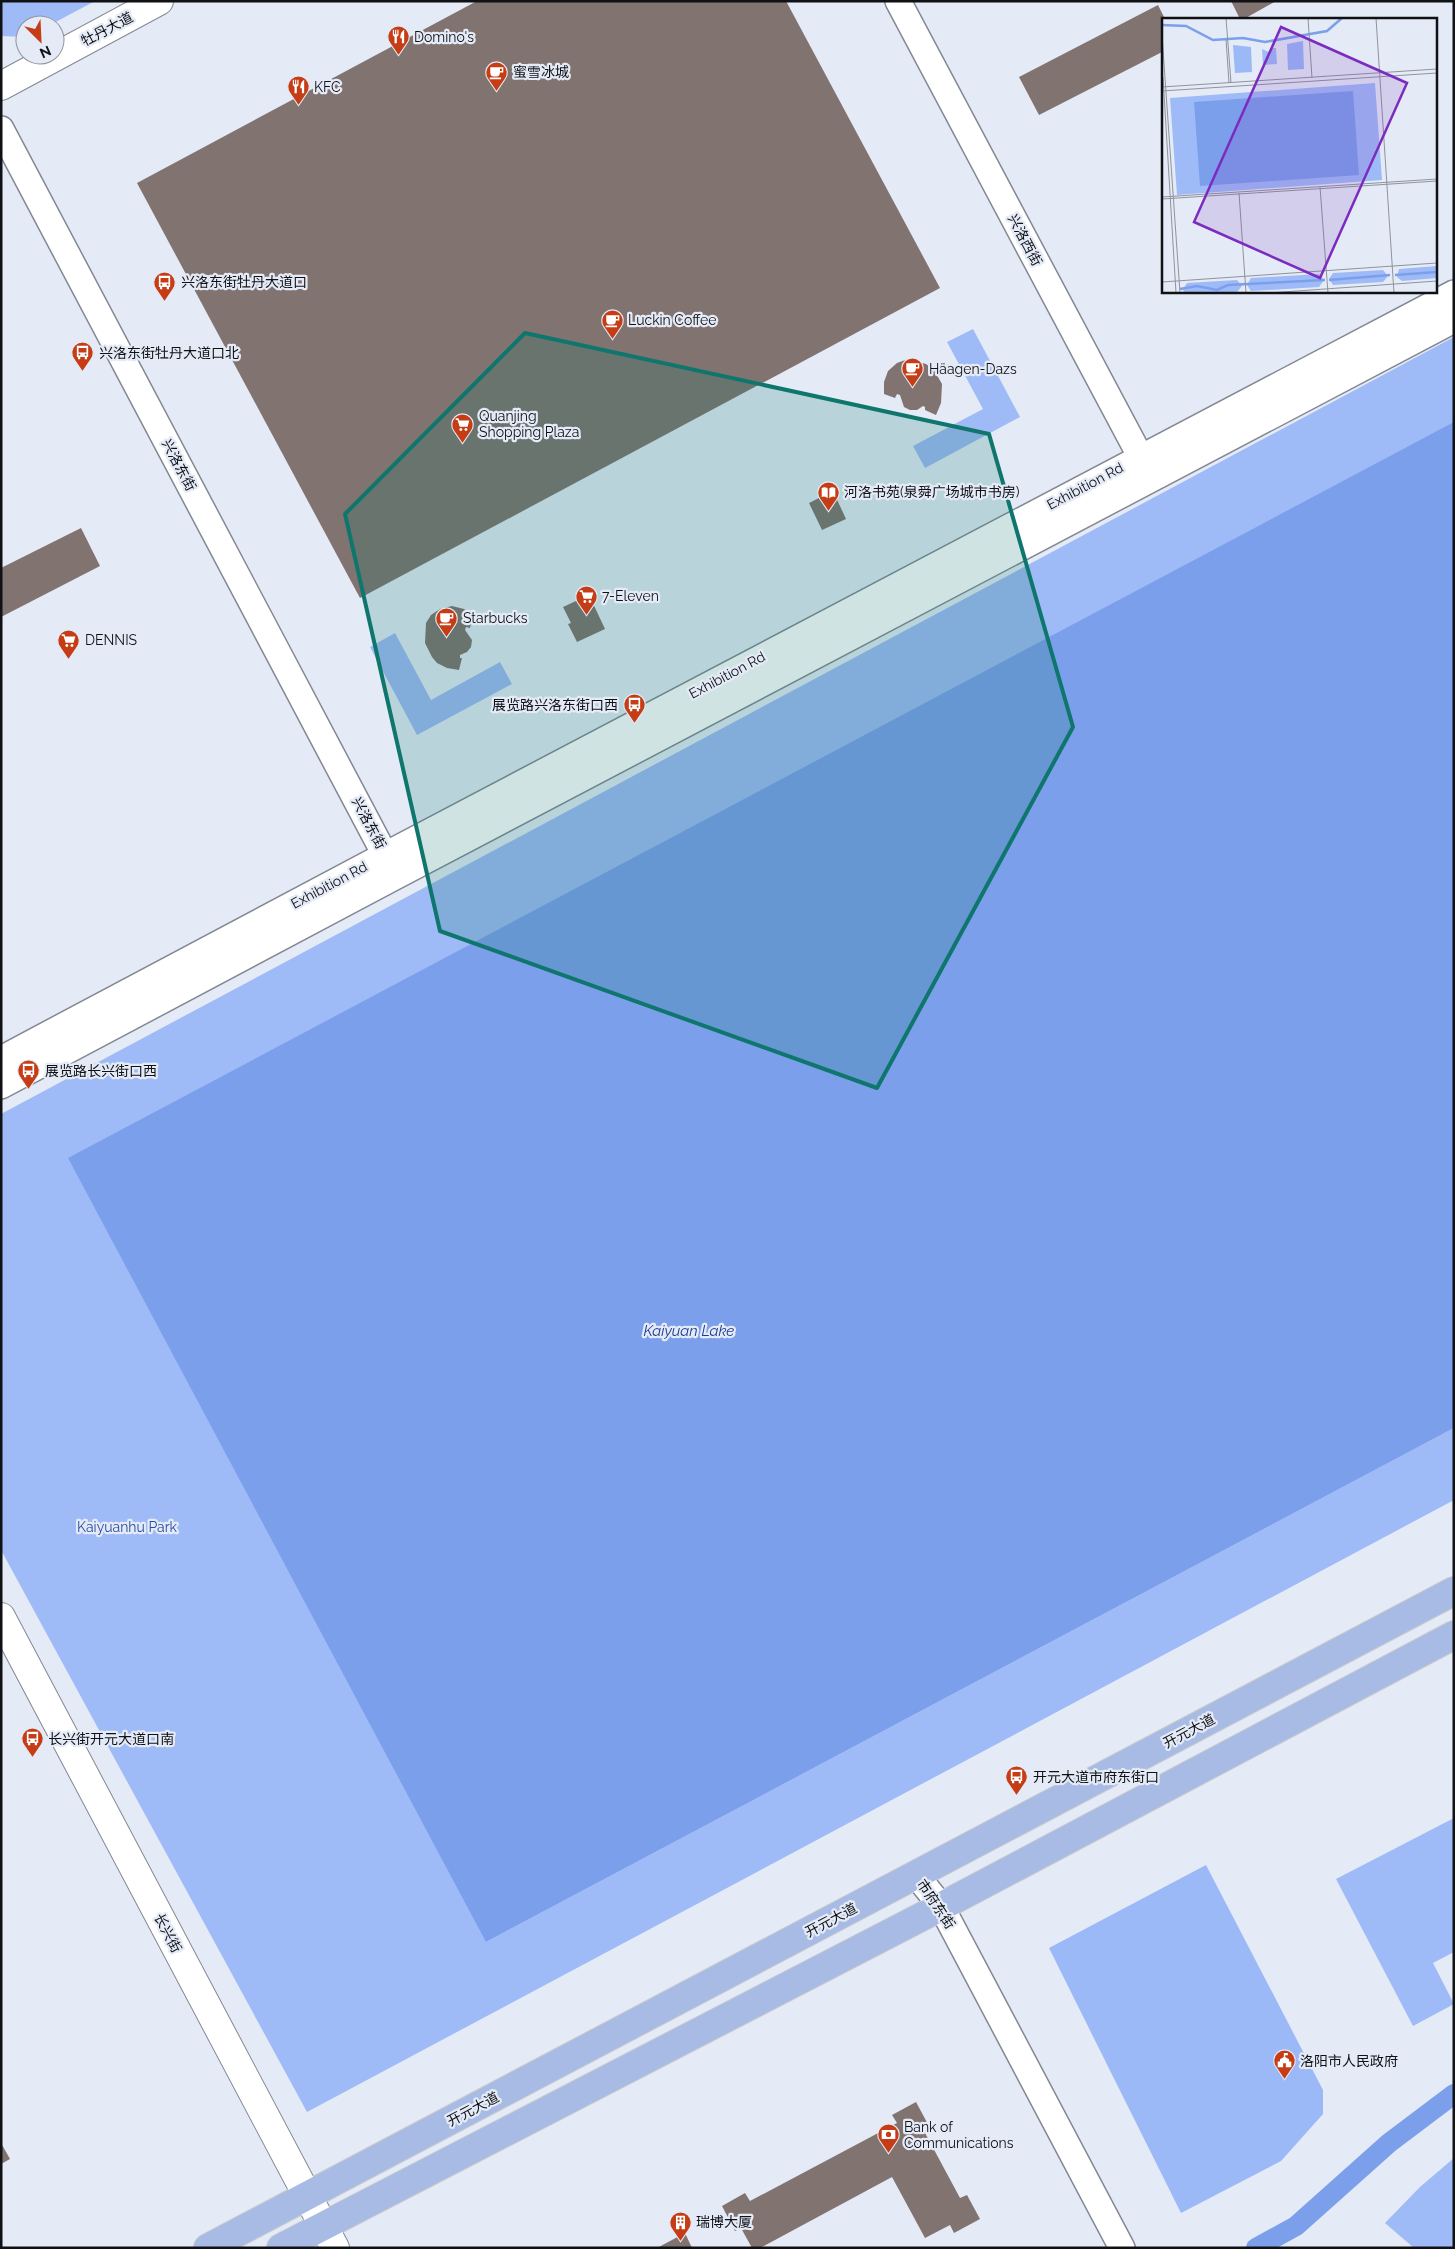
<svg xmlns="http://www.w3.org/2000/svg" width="1455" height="2249" viewBox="0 0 1455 2249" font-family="Raleway,'Noto Sans SC',sans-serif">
<rect width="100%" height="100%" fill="#e4eaf6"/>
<!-- green -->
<g fill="#9fbbf7">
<polygon points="1,1 95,1 50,25 25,25 25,37 1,36"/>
<polygon points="973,329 1020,417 925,468 913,446 983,409 947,342"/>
<polygon points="1454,337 1454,422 486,1942 1454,1428 1454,1500 307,2112 1,1550 1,1114"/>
<polygon points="395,633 431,700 500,662 512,684 417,735 370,647"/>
<polygon points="1454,1818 1454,1952 1433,1963 1454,2004 1413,2026 1336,1879"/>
<polygon points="1454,2158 1454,2248 1414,2248 1385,2223 1420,2187"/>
</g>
<!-- forest -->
<polygon fill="#9bb8f7" points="1206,1865 1323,2090 1323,2114 1281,2161 1181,2213 1049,1948"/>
<!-- water -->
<polygon fill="#7c9fec" points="1454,422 1454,1428 486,1942 68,1158"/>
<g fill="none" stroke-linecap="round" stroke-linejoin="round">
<!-- canal -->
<polyline stroke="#7c9fec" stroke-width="20" points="1256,2248 1296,2226 1389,2143 1454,2094"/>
</g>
<!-- building -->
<g fill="#817370">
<polygon points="477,1 786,1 940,288 360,598 137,183"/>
<polygon points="1231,1 1276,1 1244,19 1240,19"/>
<polygon points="1158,5 1165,19 1164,51 1039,115 1019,77"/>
<polygon points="908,359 926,364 934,370 942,384 941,403 936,415 925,410 925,407 923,406 917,410 910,410 904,407 900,395 897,394 895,398 884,394 884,382 888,371 897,363"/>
<polygon points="833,491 846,519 822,530 809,503"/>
<polygon points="81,528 100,566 1,617 1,568"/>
<polygon points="589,595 605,629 577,642 568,624 571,623 563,607"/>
<polygon points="452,606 464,609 473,616 470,628 466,627 465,630 472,640 471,647 467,652 460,655 460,658 462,658 459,670 447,668 437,663 432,657 425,643 426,623 431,615 440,609"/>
<polygon points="916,2102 930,2128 924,2131 960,2198 967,2195 980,2219 954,2233 950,2225 925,2238 892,2177 760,2248 752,2248 741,2228 735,2231 722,2206 745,2193 750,2201 897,2123 892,2115"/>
<polygon points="1,2143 10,2159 1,2164"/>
<polygon points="685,2233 692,2248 657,2248"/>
</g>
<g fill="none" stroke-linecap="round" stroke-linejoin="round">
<defs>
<g id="tertiary">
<polyline points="898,1 1148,471"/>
<polyline points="1,129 385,855 389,871"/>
<polyline points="1,1059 385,855 1454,293"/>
<polyline points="1,1086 391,879 1454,320"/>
<polyline points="916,1875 941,1906 1122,2248"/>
</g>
<g id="secondary">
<polyline points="1,86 159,1"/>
<polyline points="1,1617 335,2248"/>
</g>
<g id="primary">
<polyline points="208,2248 1454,1591"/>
<polyline points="281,2248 929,1913 1454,1635"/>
</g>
</defs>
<!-- tertiary casing -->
<use href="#tertiary" stroke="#838893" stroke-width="28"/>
<!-- secondary casing -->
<use href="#secondary" stroke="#838893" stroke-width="30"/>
<!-- primary casing -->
<use href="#primary" stroke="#cacbcc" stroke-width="30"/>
<!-- tertiary -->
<use href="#tertiary" stroke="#fff" stroke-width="25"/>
<!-- secondary -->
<use href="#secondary" stroke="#fff" stroke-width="28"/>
<!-- primary -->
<use href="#primary" stroke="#a8bbe5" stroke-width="28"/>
</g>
<!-- marked area -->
<path fill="#0f766e" fill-opacity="0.2" stroke="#0f766e" stroke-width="4" stroke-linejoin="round" d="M525,333L989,434L1073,727L877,1088L440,931L345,514Z"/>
<!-- icons -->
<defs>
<symbol id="restaurant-pin" viewBox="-11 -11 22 30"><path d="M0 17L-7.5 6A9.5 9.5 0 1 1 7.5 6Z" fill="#c53c15" stroke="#e4eaf6"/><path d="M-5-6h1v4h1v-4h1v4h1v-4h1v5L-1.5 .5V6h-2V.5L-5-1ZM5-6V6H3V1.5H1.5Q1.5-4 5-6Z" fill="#fff"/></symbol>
<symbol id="cafe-pin" viewBox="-11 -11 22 30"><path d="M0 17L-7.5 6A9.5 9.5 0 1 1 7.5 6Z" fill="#c53c15" stroke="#e4eaf6"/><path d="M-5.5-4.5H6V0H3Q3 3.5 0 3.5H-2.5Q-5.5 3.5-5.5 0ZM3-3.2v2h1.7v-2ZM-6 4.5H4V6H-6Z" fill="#fff"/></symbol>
<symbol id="bus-pin" viewBox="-11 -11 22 30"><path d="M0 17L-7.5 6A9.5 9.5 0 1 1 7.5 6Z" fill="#c53c15" stroke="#e4eaf6"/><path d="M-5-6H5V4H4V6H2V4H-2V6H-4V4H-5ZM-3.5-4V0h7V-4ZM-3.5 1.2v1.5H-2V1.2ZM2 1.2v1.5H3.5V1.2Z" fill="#fff"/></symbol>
<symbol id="supermarket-pin" viewBox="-11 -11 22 30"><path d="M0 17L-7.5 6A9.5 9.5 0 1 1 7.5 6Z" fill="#c53c15" stroke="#e4eaf6"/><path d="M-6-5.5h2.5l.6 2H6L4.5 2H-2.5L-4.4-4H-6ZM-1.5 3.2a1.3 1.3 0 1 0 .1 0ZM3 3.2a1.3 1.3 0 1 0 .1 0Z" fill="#fff"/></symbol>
<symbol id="library-pin" viewBox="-11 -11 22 30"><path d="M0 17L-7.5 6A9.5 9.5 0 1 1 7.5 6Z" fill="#c53c15" stroke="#e4eaf6"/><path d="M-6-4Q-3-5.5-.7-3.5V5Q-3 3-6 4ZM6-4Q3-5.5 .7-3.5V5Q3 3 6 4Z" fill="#fff"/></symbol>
<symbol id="civic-pin" viewBox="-11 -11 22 30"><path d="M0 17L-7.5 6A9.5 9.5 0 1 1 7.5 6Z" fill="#c53c15" stroke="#e4eaf6"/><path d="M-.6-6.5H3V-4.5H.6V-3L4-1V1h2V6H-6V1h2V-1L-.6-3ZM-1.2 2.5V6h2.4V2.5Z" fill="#fff"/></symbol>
<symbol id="bank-pin" viewBox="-11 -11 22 30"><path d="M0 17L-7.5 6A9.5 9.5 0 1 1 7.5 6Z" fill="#c53c15" stroke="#e4eaf6"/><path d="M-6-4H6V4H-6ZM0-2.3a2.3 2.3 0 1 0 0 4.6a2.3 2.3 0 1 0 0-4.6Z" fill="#fff"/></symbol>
<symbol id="building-pin" viewBox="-11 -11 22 30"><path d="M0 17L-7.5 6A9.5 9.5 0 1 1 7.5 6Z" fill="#c53c15" stroke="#e4eaf6"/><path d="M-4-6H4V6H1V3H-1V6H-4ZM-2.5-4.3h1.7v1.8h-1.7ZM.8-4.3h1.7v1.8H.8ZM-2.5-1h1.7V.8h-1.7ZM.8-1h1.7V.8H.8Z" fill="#fff"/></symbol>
</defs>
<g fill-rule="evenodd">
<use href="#restaurant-pin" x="386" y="24" width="25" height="34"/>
<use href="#cafe-pin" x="484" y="60" width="25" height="34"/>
<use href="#restaurant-pin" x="286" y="74" width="25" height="34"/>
<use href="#bus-pin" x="152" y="270" width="25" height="34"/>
<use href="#cafe-pin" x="600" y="308" width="25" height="34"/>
<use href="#bus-pin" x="70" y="340" width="25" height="34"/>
<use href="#cafe-pin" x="900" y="356" width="25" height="34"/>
<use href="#supermarket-pin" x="450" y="412" width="25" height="34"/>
<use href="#library-pin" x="816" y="480" width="25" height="34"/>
<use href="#supermarket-pin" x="574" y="584" width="25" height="34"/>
<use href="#cafe-pin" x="434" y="606" width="25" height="34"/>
<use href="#supermarket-pin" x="56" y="628" width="25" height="34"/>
<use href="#bus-pin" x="622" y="692" width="25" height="34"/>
<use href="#bus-pin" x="16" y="1058" width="25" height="34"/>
<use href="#bus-pin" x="20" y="1726" width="25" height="34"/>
<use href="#bus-pin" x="1004" y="1764" width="25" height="34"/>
<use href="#civic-pin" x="1272" y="2048" width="25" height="34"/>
<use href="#bank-pin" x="876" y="2122" width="25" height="34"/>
<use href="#building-pin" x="668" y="2210" width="25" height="34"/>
</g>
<g text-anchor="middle" stroke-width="4.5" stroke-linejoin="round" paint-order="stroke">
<!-- street labels -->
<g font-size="14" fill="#0f1115" stroke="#e4eaf6">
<text transform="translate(107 29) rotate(-28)" y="5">牡丹大道</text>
<text transform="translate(1025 240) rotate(62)" y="5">兴洛西街</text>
<text transform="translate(179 465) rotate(62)" y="5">兴洛东街</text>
<text transform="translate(1085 486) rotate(-28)" y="5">Exhibition Rd</text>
<text transform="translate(727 675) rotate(-28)" y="5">Exhibition Rd</text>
<text transform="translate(369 823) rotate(62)" y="5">兴洛东街</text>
<text transform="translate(329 885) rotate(-28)" y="5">Exhibition Rd</text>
<text transform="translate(1189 1731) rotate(-28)" y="5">开元大道</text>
<text transform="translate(936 1904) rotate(56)" y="5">市府东街</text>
<text transform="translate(831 1920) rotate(-28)" y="5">开元大道</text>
<text transform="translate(168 1933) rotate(62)" y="5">长兴街</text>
<text transform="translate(473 2109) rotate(-28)" y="5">开元大道</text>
</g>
<!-- poi labels -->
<g font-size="14" fill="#0f1115" stroke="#e4eaf6" text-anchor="start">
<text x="414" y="42">Domino's</text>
<text x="513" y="77">蜜雪冰城</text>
<text x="314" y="92">KFC</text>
<text x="181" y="287">兴洛东街牡丹大道口</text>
<text x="628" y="325">Luckin Coffee</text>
<text x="99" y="358">兴洛东街牡丹大道口北</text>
<text x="929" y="374">Häagen-Dazs</text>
<text x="479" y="421">Quanjing<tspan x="479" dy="16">Shopping Plaza</tspan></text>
<text x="844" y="497">河洛书苑(泉舜广场城市书房)</text>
<text x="602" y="601">7-Eleven</text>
<text x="463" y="623">Starbucks</text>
<text x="85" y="645">DENNIS</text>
<text x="618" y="710" text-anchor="end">展览路兴洛东街口西</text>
<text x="45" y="1076">展览路长兴街口西</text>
<text x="48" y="1744">长兴街开元大道口南</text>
<text x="1033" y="1782">开元大道市府东街口</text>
<text x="1300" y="2066">洛阳市人民政府</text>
<text x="904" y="2132">Bank of<tspan x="904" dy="16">Communications</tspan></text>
<text x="696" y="2227">瑞博大厦</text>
</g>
<!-- park labels -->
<g font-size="14" fill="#294ca5" stroke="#e4eaf6">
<text x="127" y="1532">Kaiyuanhu Park</text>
</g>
<!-- water labels -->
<g font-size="15" font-style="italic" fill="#1b3b93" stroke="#e4eaf6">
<text x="689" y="1336">Kaiyuan Lake</text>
</g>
</g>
<!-- overview -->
<g transform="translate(1162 18)">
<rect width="275" height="275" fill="#e4eaf6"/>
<path d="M109,30H114L115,46L101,47L100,31L109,35ZM213,65L220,162L15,177L8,80ZM275,248V260L240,263L235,259L237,251ZM221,252L226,258L221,264L171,267L167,261L171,255ZM157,256L162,262L157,269L89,273L85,267L89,260ZM75,262L80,268L75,274L22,275L21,271L25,265Z" fill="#9fbbf7"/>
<path d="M141,23L142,51L126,52L125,26ZM71,27L89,29L90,54L73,55Z" fill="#9bb8f7"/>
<path d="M191,73L197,157L38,168L32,84Z" fill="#7c9fec"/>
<path fill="none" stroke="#7c9fec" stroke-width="2.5" d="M0,7L24,8L51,22L81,20L103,24L165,13L180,0M233,257L275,254M167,262L228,257M18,271L35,268L55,272L66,267L163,262"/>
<path fill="none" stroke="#8f939c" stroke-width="1" d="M64,0L69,65M146,0L150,60M214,0L232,275M0,17L18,275M64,21L67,65M1,59L14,275M0,69L275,51M0,73L275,55M158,169L166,275M77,175L84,275M0,179L275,161M0,181L275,163M0,264L275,245M107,275L275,263"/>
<path fill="#7b2cbf" fill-opacity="0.15" stroke="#7b2cbf" stroke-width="2.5" d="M119,9L245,65L158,260L32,204Z"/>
<rect width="275" height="275" fill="none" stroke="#0f1115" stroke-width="2.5"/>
</g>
<!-- border -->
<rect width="1455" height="2249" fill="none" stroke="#0f1115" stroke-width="5"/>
<!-- north arrow -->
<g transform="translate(40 40) rotate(156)"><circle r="24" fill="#e4eaf6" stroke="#8f939c"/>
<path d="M0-4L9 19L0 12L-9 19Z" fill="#c53c15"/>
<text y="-8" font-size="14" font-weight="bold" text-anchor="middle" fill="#0f1115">N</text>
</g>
</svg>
